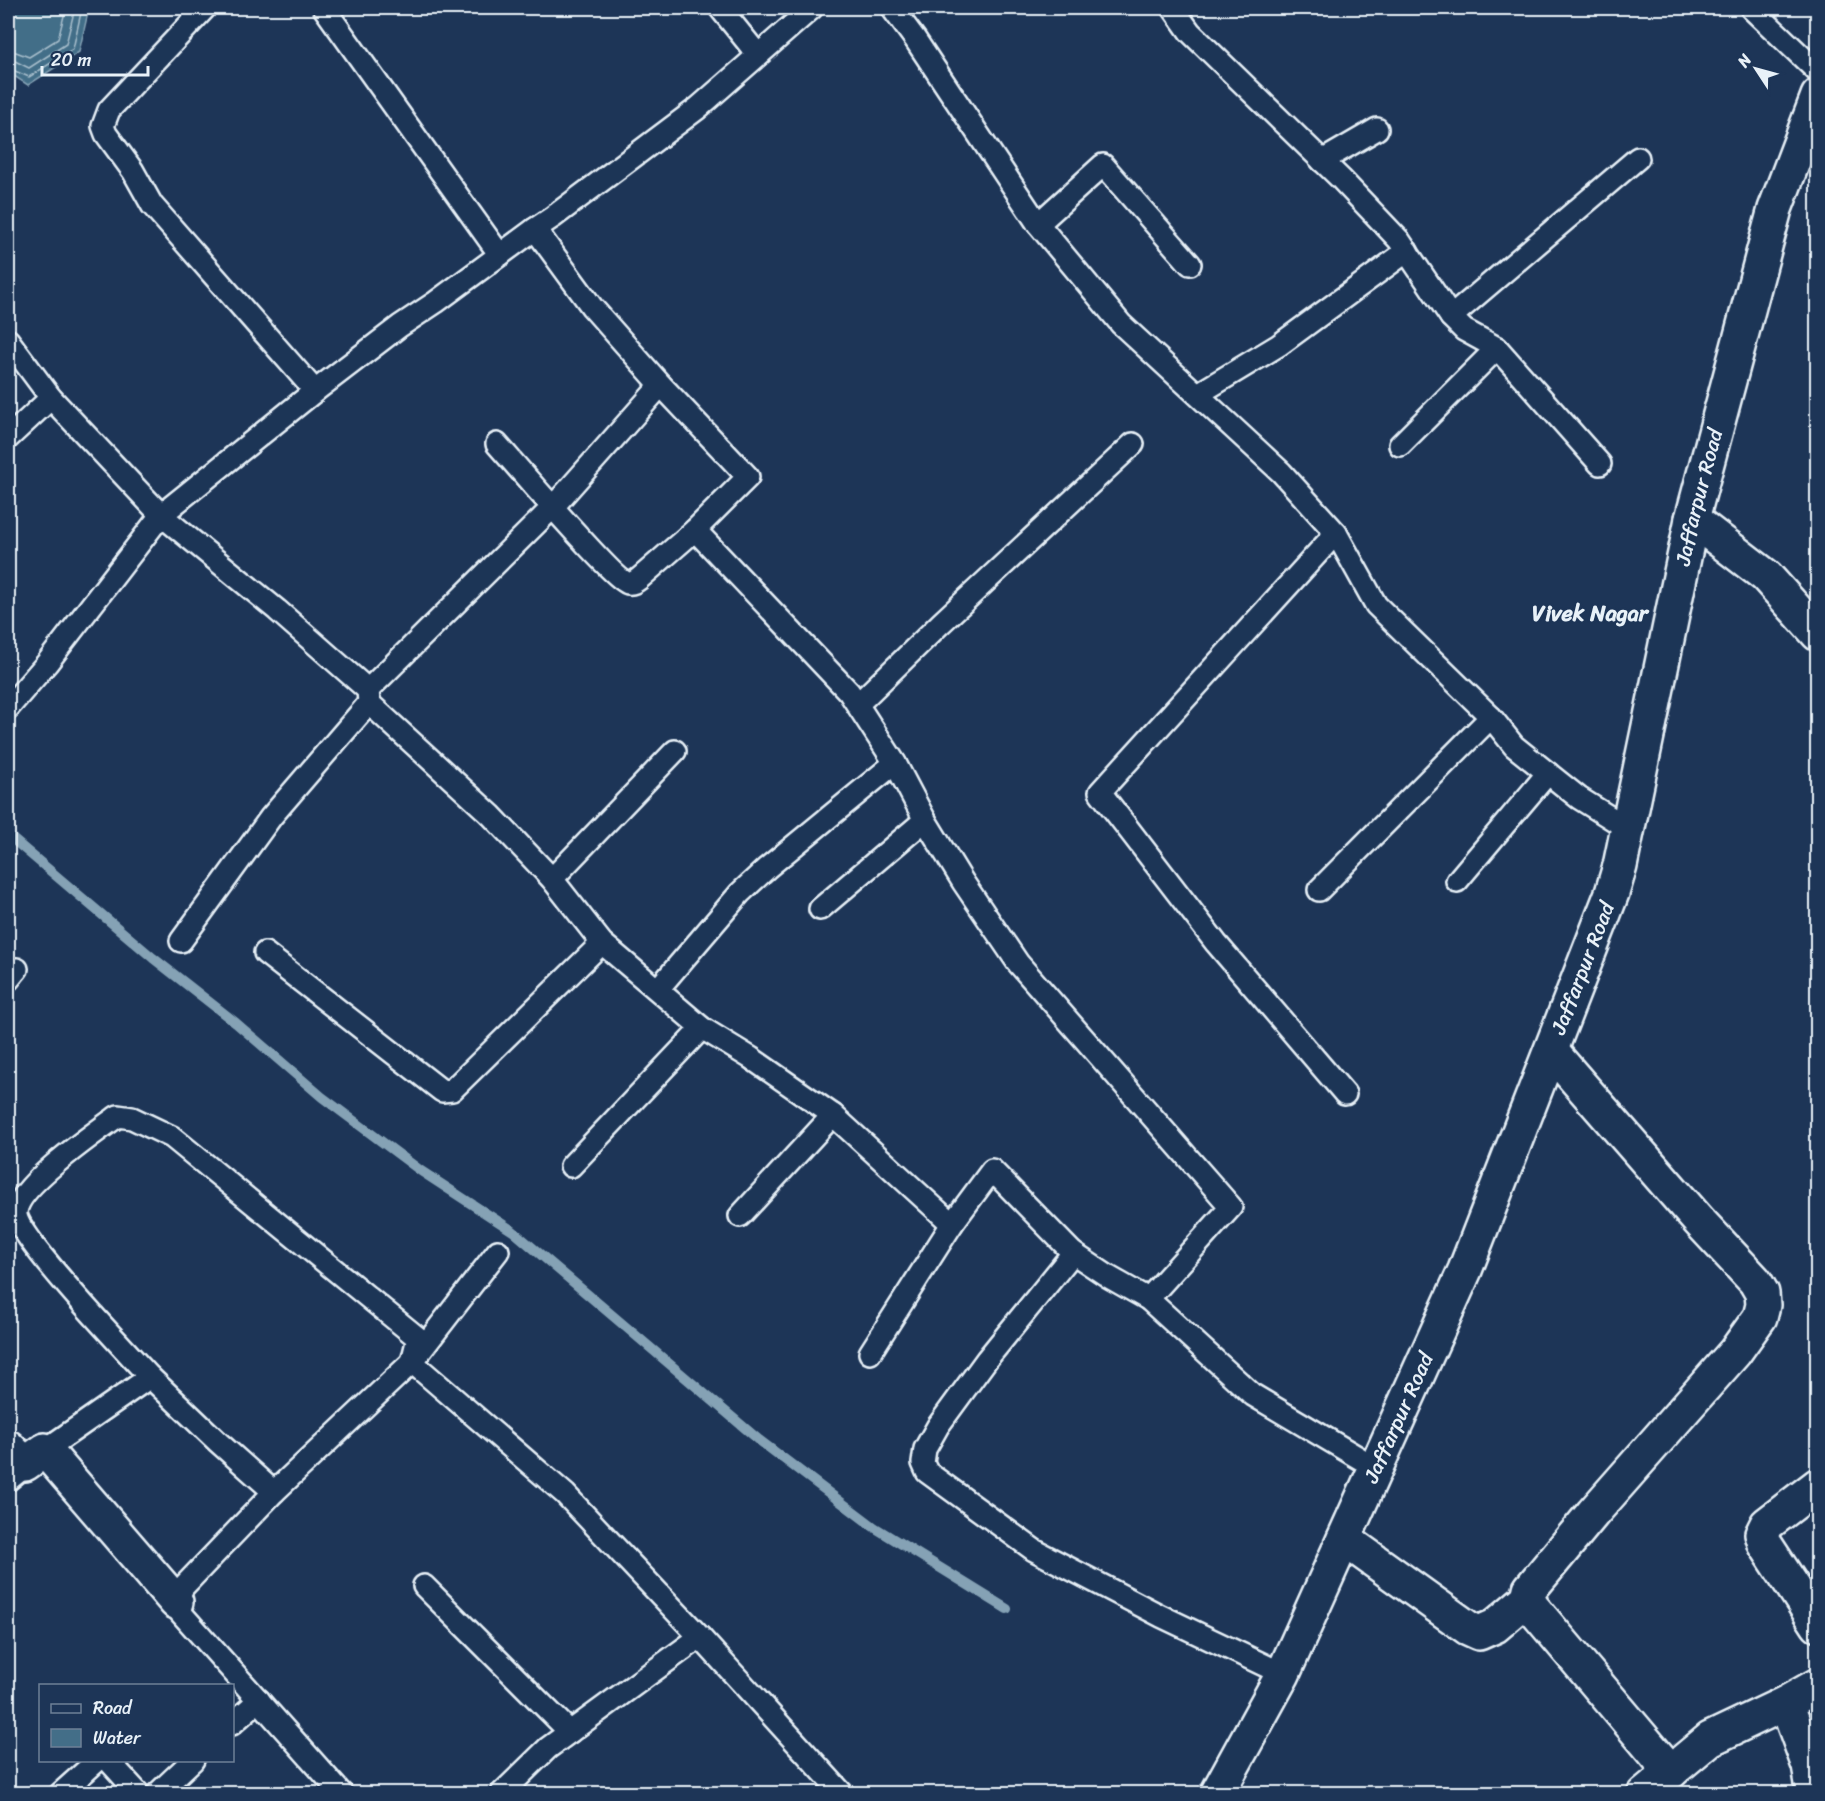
<svg xmlns="http://www.w3.org/2000/svg" width="1825" height="1801" viewBox="0 0 1825 1801" font-family="Sriracha,sans-serif">
<rect width="100%" height="100%" fill="#1d3557"/>
<filter id="ink" filterUnits="userSpaceOnUse"><feTurbulence type="fractalNoise" baseFrequency=".0167" numOctaves="2"/><feDisplacementMap in="SourceGraphic" scale="12" xChannelSelector="R" yChannelSelector="G"/><feConvolveMatrix kernelMatrix="1 2 1 2 8 2 1 2 1" color-interpolation-filters="sRGB"/></filter>
<g filter="url(#ink)">
<!-- water -->
<polygon fill="#436e88" stroke="#85a2b5" stroke-width="1.5" points="8,8 89,8 79,52 28,85 8,72"/>
<g fill="none" stroke-linecap="round" stroke-linejoin="round">
<!-- shore -->
<g stroke="#a6bdcb" stroke-width="1.5">
<polyline points="8,51 16,52 29,57 58,39 66,8"/>
<polyline points="8,60 15,61 29,68 66,44 75,8"/>
<polyline points="8,68 29,77 73,49 82,8"/>
</g>
<!-- stream -->
<polyline stroke="#85a2b5" stroke-width="10" points="8,835 153,958 236,1023 322,1097 421,1171 513,1231 759,1440 874,1527 1007,1609"/>
<defs>
<g id="service">
<polyline points="205,8 109,110 103,126 106,134 133,171 152,205 315,391"/>
<polyline points="324,8 500,255"/>
<polyline points="720,8 758,55"/>
<polyline points="892,8 915,39 1038,224 1121,324 1281,472 1336,533 1376,605 1491,717 1514,746 1579,798 1627,828"/>
<polyline points="1173,8 1190,32 1341,179 1399,240 1451,317 1464,330 1497,348 1600,464"/>
<polyline points="1751,8 1818,72"/>
<polyline points="1322,161 1377,129"/>
<polyline points="1038,224 1103,165 1190,264"/>
<polyline points="535,229 592,307 661,385 748,477 695,530 849,692 895,763 925,820 963,882 1018,963 1231,1207 1148,1299"/>
<polyline points="1451,317 1638,158"/>
<polyline points="8,340 51,398 161,515 277,610 368,690 369,703 491,815 552,879 602,943 702,1028 751,1058 833,1115 952,1224"/>
<polyline points="1198,394 1279,345 1407,251"/>
<polyline points="8,438 51,398"/>
<path d="M497,444C514,463 614,580 628,583C633,584 636,581 640,578L695,530"/>
<polyline points="1400,445 1497,348"/>
<polyline points="1336,533 1100,792 1216,943 1345,1094"/>
<polyline points="368,690 553,507 661,385"/>
<polyline points="858,704 940,624 1133,444"/>
<polyline points="8,708 47,663 161,515 315,391 400,326 436,302 535,229 553,217 698,108 812,8"/>
<polyline points="552,879 675,751"/>
<polyline points="1457,881 1548,773"/>
<polyline points="1319,890 1491,717"/>
<polyline points="820,909 925,820"/>
<polyline points="181,941 271,817 369,703"/>
<polyline points="265,953 442,1091 452,1090 602,943"/>
<polyline points="8,980 17,969"/>
<polyline points="658,989 740,893 767,868 895,763"/>
<polyline points="571,1166 702,1028"/>
<polyline points="740,1216 833,1115"/>
<polyline points="1073,1253 987,1359 938,1426 925,1449 923,1463 927,1472 1034,1550 1161,1616 1283,1674"/>
<polyline points="870,1353 952,1224 992,1170 1073,1253 1109,1277 1148,1299 1253,1395 1376,1468"/>
<path d="M150,1377C130,1355 14,1234 16,1212C19,1185 96,1132 118,1116L132,1118L172,1137L418,1338L412,1362L565,1494L700,1637L843,1794"/>
<polyline points="8,1480 45,1450 150,1377 218,1442 274,1492"/>
<polyline points="424,1586 570,1732"/>
<polyline points="232,1724 259,1700"/>
<polyline points="108,1760 139,1794"/>
<polyline points="60,1794 98,1760"/>
<polyline points="157,1794 193,1760"/>
<polyline points="342,1794 180,1612 176,1602 183,1587 274,1492 412,1362 498,1251"/>
<polyline points="501,1794 548,1748 700,1637"/>
</g>
<g id="minor">
<polyline points="1692,519 1766,576 1818,634"/>
<polyline points="1551,1051 1699,1221 1755,1281 1762,1293 1763,1305 1760,1317 1735,1352 1593,1513 1530,1589 1528,1598 1532,1607 1671,1772"/>
<polyline points="8,1447 25,1464 45,1450 176,1602"/>
<polyline points="1818,1485 1767,1524 1762,1534 1765,1544 1818,1625"/>
<polyline points="1344,1539 1468,1628 1479,1633 1495,1626 1528,1598"/>
<polyline points="1786,1703 1809,1766 1814,1794"/>
<polyline points="1644,1794 1710,1739 1786,1703 1818,1685"/>
</g>
<g id="tertiary">
<path id="s1" d="M1217,1794L1283,1674L1465,1270L1612,893L1620,866L1692,519L1775,209L1818,96"/>
</g>
</defs>
<!-- service casing -->
<use href="#service" stroke="#e8f1f8" stroke-width="26"/>
<!-- minor casing -->
<use href="#minor" stroke="#e8f1f8" stroke-width="38"/>
<!-- tertiary casing -->
<use href="#tertiary" stroke="#e8f1f8" stroke-width="38"/>
<!-- service -->
<use href="#service" stroke="#1d3557" stroke-width="21"/>
<!-- minor -->
<use href="#minor" stroke="#1d3557" stroke-width="33"/>
<!-- tertiary -->
<use href="#tertiary" stroke="#1d3557" stroke-width="33"/>
</g>
</g>
<g text-anchor="middle" stroke-width="4.5" stroke-linejoin="round" paint-order="stroke">
<!-- street labels -->
<g font-size="21" fill="#e8f1f8" stroke="#1d3557">
<text dy="7" stroke="none"><textPath href="#s1" startOffset="1390">Jaffarpur Road</textPath></text>
<text dy="7" stroke="none"><textPath href="#s1" startOffset="904">Jaffarpur Road</textPath></text>
<text dy="7" stroke="none"><textPath href="#s1" startOffset="418">Jaffarpur Road</textPath></text>
</g>
<!-- neighbourhood labels -->
<g font-size="22" font-weight="bold" fill="#e8f1f8" stroke="#1d3557">
<text x="1590" y="621">Vivek Nagar</text>
</g>
</g>
<!-- margin -->
<rect width="1825" height="1801" fill="none" stroke="#1d3557" stroke-width="30"/>
<rect x="15" y="15" width="1795" height="1771" fill="none" stroke="#e8f1f8" stroke-width="2" filter="url(#ink)"/>
<!-- legend -->
<rect x="39" y="1684" width="195" height="78" fill="#1d3557" stroke="#6e8097" stroke-width="1.5"/>
<rect x="51" y="1704" width="30" height="9" fill="#1d3557" stroke="#6e8097" stroke-width="1.5"/>
<text x="93" y="1714" font-size="18" fill="#e8f1f8">Road</text>
<rect x="51" y="1729" width="30" height="18" fill="#436e88" stroke="#6e8097" stroke-width="1.5"/>
<text x="93" y="1744" font-size="18" fill="#e8f1f8">Water</text>
<!-- north arrow -->
<g transform="translate(1756 69) rotate(306)" stroke="#1d3557" stroke-width="4.5" paint-order="stroke">
<path d="M0-4.5L10 22L0 15L-10 22Z" fill="#e8f1f8"/>
<text y="-9" font-size="16" font-weight="bold" text-anchor="middle" fill="#e8f1f8">N</text>
</g>
<!-- scale -->
<path d="M42 66v9h106v-9" fill="none" stroke="#e8f1f8" stroke-width="3"/>
<text x="51" y="66" font-size="18" fill="#e8f1f8" stroke="#1d3557" stroke-width="4.5" paint-order="stroke">20 m</text>
</svg>
